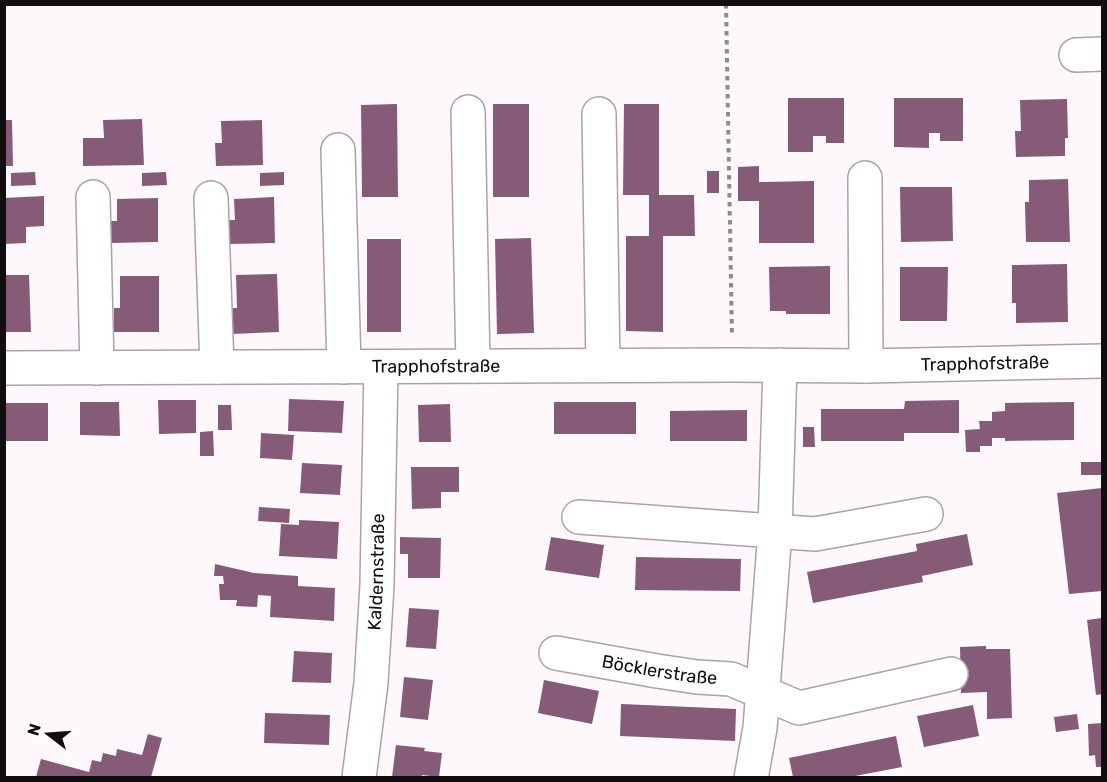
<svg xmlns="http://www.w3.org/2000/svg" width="1107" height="782" viewBox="0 0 1107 782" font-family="Rubik,sans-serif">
<rect width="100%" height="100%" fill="#fef8fc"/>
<!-- building -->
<g fill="#855b78">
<polygon points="788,98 844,98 844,143 826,143 826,136 813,136 813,152 788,152"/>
<polygon points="894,98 963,98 963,141 940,141 940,133 929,133 929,148 894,147"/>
<polygon points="1067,99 1068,138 1065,138 1065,156 1016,157 1015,131 1021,131 1020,100"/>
<polygon points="397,104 398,197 362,197 361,105"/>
<rect x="493" y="104" width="36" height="93"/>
<polygon points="624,104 659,104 659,195 694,195 695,236 663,236 663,332 626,331 626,236 649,236 649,195 623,195"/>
<polygon points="142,119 144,165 83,166 83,138 104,138 103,120"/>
<polygon points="4,120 12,120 13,166 4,166"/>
<polygon points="262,120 263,165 216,166 215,143 222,143 221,121"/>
<polygon points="759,166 759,182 814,181 814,243 759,243 759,201 738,201 738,167"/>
<rect x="707" y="171" width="12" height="22"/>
<polygon points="35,172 36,185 11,186 11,173"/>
<polygon points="166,172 167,185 142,186 142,173"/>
<polygon points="284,172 284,185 260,186 260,173"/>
<polygon points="1068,179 1070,242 1026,242 1025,202 1029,202 1029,180"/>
<polygon points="900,187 952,187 953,241 901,242"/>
<polygon points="44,196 44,226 26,227 26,243 4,244 4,198"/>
<polygon points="274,197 275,243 229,244 228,220 235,220 234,199"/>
<polygon points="158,198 158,242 111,243 111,221 117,221 117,199"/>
<polygon points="531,238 534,333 497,334 495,239"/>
<rect x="367" y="239" width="34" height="93"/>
<polygon points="1067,264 1068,322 1016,323 1016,303 1012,303 1012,265"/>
<polygon points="830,266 830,314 786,314 786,311 770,311 769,267"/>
<polygon points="900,267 948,267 947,321 900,321"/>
<polygon points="277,274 279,332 231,334 231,308 237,308 236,275"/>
<polygon points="4,275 29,275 31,332 4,332"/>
<polygon points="120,276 159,276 159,332 114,332 114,308 120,308"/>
<polygon points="289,399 344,401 342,433 288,431"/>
<polygon points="158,400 196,400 196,433 159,434"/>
<polygon points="959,400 959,433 904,433 904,441 821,441 821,409 904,409 905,401"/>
<polygon points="80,402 119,402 120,436 80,435"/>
<rect x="554" y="402" width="82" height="32"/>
<polygon points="1074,402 1074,440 1005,441 1005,438 992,438 992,446 980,446 980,452 966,452 965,430 980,429 979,421 992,421 992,412 1005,411 1005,403"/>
<rect x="4" y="403" width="44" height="38"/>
<polygon points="450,404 451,442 419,442 418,405"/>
<polygon points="218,405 231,405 232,430 218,430"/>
<polygon points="747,410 747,441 670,441 670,411"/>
<polygon points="803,427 814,427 815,447 803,447"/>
<polygon points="213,431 214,456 200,456 200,432"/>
<polygon points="261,433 294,435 292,460 260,458"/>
<rect x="1081" y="462" width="21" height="13"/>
<polygon points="302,463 342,465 340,495 300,493"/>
<polygon points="411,467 459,467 459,492 441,492 441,508 412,509"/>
<polygon points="1102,488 1102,591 1069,594 1057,493"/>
<polygon points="259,507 290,509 289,523 258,521"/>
<polygon points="299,520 339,522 337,559 279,556 281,524 299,525"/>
<polygon points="967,534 973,565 922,576 923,582 813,603 807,572 917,551 916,544"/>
<polygon points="400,537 441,538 440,578 408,578 408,554 400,554"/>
<polygon points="551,537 604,545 599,578 545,570"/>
<polygon points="636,557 741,559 740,591 635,590"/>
<polygon points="215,564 254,573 298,576 298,586 335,588 334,621 270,617 271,596 258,595 257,607 236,606 237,600 220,600 219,584 224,584 223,576 214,576"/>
<polygon points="409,608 439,610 436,649 406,647"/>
<polygon points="1102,618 1102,694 1096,695 1087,620"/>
<polygon points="986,646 986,649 1010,649 1012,718 987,719 987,692 961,693 960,647"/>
<polygon points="294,651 332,653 331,683 292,682"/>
<polygon points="404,677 433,680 428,720 400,717"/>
<polygon points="544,680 599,691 592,724 538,713"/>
<polygon points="621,704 736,709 735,741 620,736"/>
<polygon points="973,705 979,736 924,747 917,716"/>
<polygon points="265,713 330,715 329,745 264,743"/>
<polygon points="1077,714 1079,729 1056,732 1054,717"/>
<polygon points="1102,723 1102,767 1096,767 1095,755 1089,756 1088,724"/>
<polygon points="148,734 162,738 151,777 36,777 41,759 89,772 92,760 101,762 103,753 116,756 117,749 142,755"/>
<polygon points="896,736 902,767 850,777 793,777 789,758"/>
<polygon points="396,745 425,748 424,751 442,753 439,777 422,775 422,777 392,777"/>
</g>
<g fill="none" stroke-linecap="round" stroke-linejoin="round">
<defs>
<g id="minor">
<polyline points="1076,55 1102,54"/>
<polyline points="468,112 473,366"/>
<polyline points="599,114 603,365"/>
<polyline points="338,150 344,367"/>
<polyline points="865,178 866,366"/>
<polyline points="93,197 97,368"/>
<polyline points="211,198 217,367"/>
<path id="s1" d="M4,368L733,365L866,366L1102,361"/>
<polyline points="579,517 815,534 926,514"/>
<path id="s2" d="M556,653L657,671L697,677L731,679L799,708L951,674"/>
<path id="s3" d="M359,778L371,683L377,585L381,367"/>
<polyline points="751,778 760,728 775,531 780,365"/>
</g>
</defs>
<!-- minor casing -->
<use href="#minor" stroke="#aea0a9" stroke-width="36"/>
<!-- path -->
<polyline stroke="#8f8a8e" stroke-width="4" stroke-dasharray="4.5 4.5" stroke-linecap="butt" points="726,4 732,337"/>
<!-- minor -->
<use href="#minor" stroke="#fff" stroke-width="33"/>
</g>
<g text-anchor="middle" stroke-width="4.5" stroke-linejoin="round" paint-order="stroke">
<!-- street labels -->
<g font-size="18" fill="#110d10" stroke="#fff">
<text dy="6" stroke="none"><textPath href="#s1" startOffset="981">Trapphofstraße</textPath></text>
<text dy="6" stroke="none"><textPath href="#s1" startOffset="432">Trapphofstraße</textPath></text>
<text dy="6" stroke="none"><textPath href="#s3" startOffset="207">Kaldernstraße</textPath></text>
<text dy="6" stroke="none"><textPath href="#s2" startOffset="105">Böcklerstraße</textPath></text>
</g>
</g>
<!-- border -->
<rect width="1107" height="782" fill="none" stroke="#110d10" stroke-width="12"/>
<!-- north arrow -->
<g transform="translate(48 734) rotate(287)" stroke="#ffffff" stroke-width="4.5" paint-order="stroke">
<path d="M0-4.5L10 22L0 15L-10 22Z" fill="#110d10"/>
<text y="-9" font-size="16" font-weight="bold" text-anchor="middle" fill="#110d10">N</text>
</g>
</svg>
